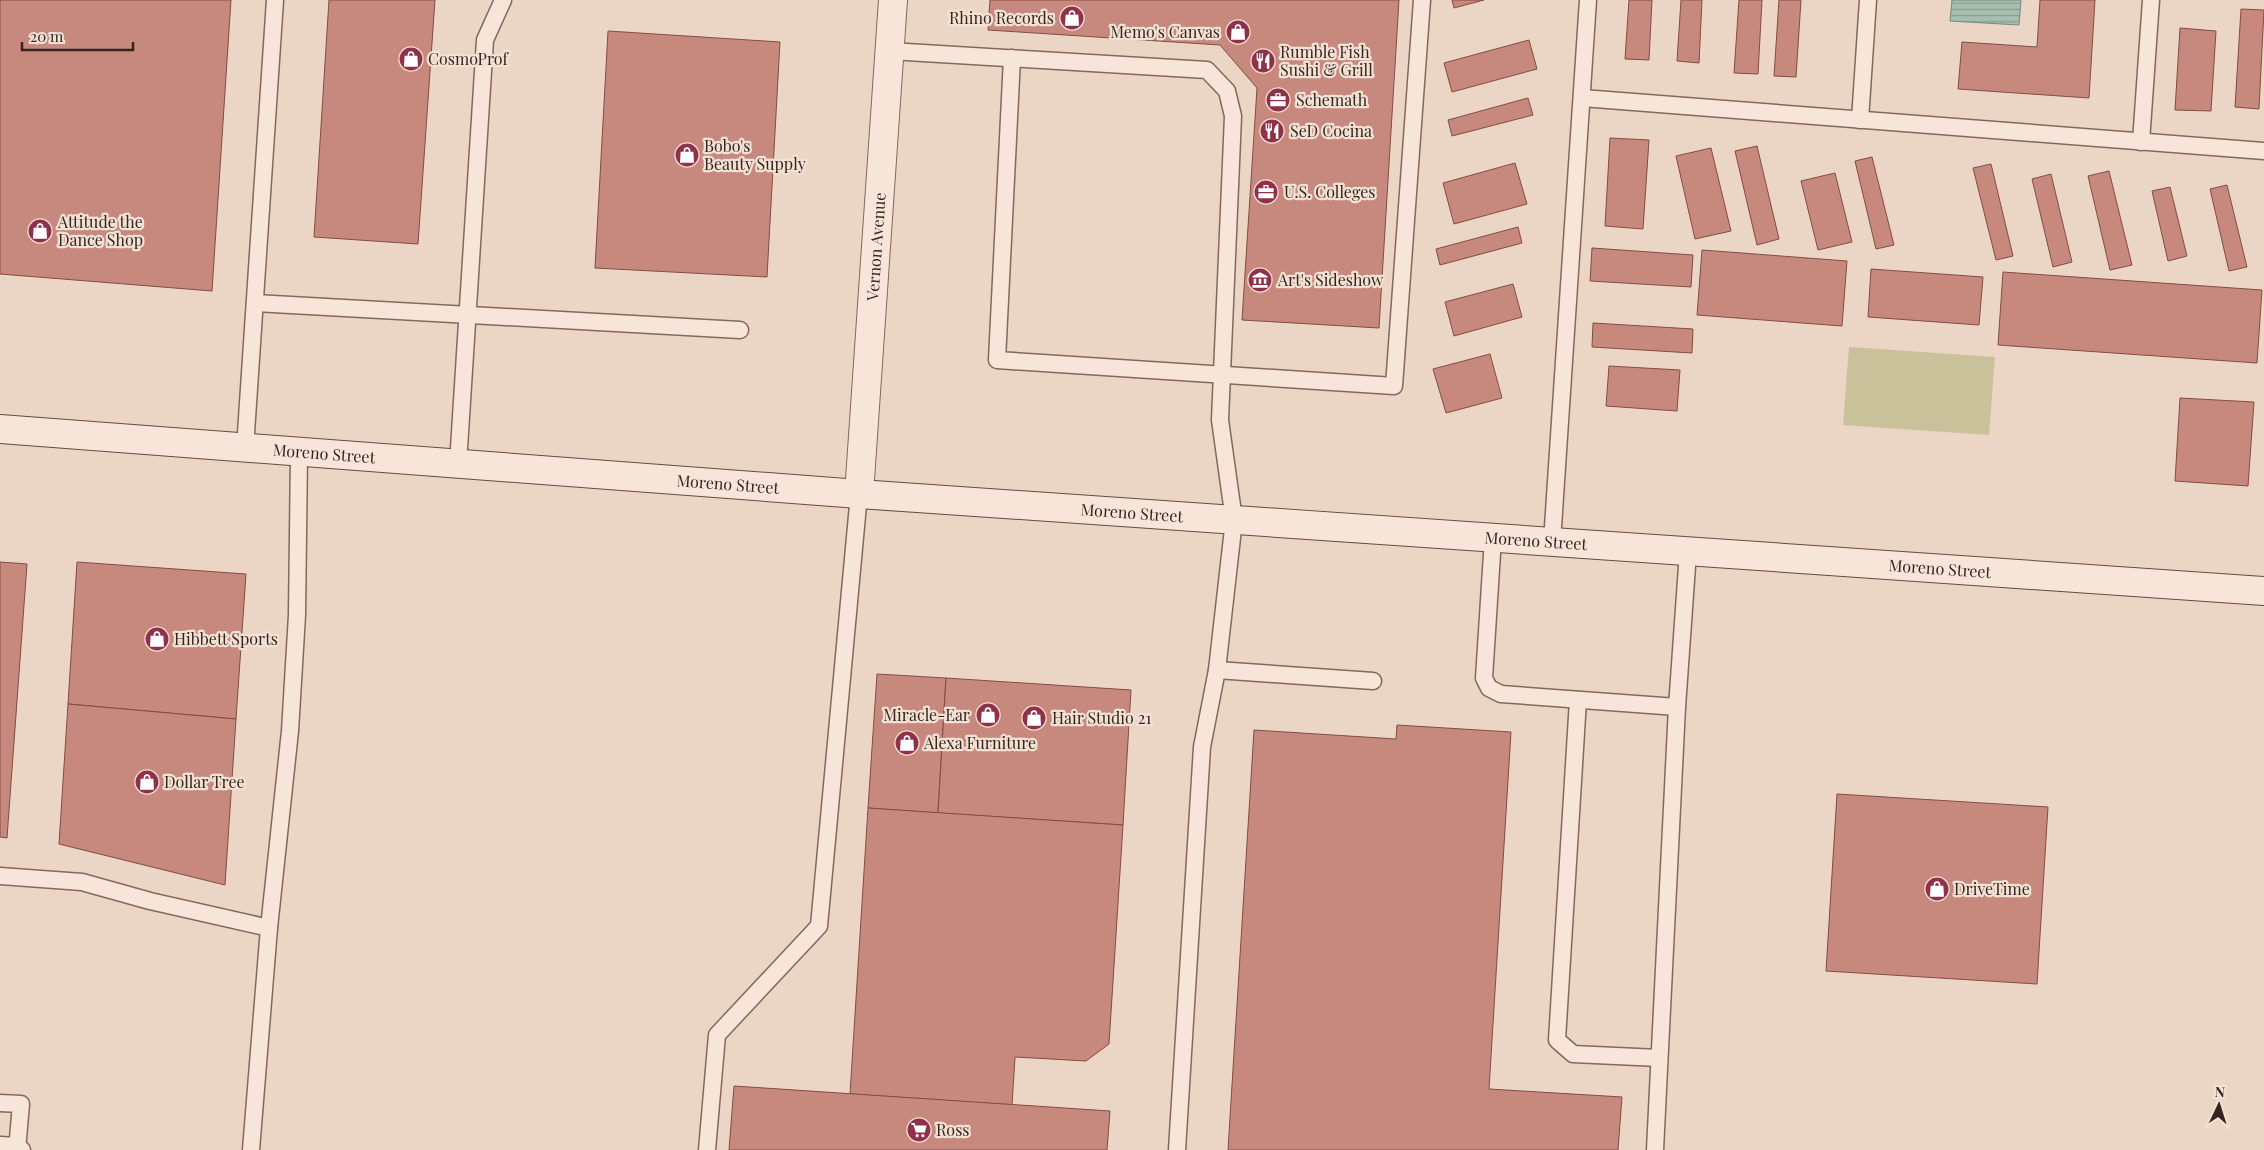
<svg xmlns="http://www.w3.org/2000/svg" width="2264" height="1150" viewBox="0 0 2264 1150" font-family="'Playfair Display',serif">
<defs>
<pattern id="water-rules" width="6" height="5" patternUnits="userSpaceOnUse" patternTransform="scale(1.25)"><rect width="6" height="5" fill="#a7bfb1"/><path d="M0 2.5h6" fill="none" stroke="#899b8f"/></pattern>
</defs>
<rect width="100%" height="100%" fill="#ebd6c5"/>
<!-- grass -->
<polygon fill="#c9c19a" points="1849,347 1995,357 1989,435 1843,425"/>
<!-- water -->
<polygon fill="url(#water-rules)" stroke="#6e8d7d" points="1952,0 2021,0 2019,25 1950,21"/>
<!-- building -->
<g fill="#c7887e" stroke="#834c44">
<polygon points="0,0 231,0 212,291 0,274"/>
<polygon points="329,0 435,0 418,244 314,237"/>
<polygon points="990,0 1399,0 1379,328 1242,320 1257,88 1220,45 988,30"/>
<polygon points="1452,0 1484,0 1454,8"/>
<polygon points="1629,0 1652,0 1649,60 1625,59"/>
<polygon points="1681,0 1702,0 1699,63 1677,61"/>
<polygon points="1739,0 1762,0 1758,74 1734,73"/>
<polygon points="1779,0 1801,0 1796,77 1774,76"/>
<polygon points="2040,0 2095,0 2089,98 1958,89 1962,42 2037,47"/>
<polygon points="2241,9 2264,10 2259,109 2235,107"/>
<polygon points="2180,28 2216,31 2211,111 2175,110"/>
<polygon points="608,31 780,42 767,277 595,268"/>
<polygon points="1529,40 1537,69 1452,92 1444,63"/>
<polygon points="1528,98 1533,115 1452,136 1448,120"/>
<polygon points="1610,138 1649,140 1643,229 1605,226"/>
<polygon points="1757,146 1779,239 1757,245 1735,151"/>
<polygon points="1711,148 1731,231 1695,239 1676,156"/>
<polygon points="1872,157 1894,245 1876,249 1855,161"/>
<polygon points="1515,163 1527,204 1454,224 1443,183"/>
<polygon points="1991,164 2013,256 1996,260 1973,168"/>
<polygon points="2109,171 2132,265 2110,270 2088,176"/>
<polygon points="1835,173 1852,242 1818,250 1801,181"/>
<polygon points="2051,174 2072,262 2053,267 2032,179"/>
<polygon points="2227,185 2247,267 2229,271 2210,189"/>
<polygon points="2170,187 2187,256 2168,261 2152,191"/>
<polygon points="1518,227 1522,243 1440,265 1436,249"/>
<polygon points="1592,248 1693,255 1691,287 1590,281"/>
<polygon points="1702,250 1847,261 1842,326 1697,315"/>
<polygon points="1871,269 1983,277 1979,325 1868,317"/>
<polygon points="2003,272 2262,290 2257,363 1998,345"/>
<polygon points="1513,284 1522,317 1454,336 1445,302"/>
<polygon points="1593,323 1693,329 1692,353 1592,347"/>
<polygon points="1490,354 1502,398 1446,413 1433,369"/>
<polygon points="1609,366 1680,370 1677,411 1606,406"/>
<polygon points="2180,398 2254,402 2248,486 2175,481"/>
<polygon points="0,562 27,564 7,838 0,837"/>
<polygon points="77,562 246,574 236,719 68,704"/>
<polygon points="877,674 946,678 938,813 868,808"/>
<polygon points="946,678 1131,690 1123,825 938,813"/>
<polygon points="68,704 236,719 225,885 59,844"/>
<polygon points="1397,725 1511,732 1489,1089 1622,1097 1618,1150 1228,1150 1254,730 1396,739"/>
<polygon points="1837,794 2048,807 2037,984 1826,971"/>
<polygon points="868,808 1123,825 1109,1044 1086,1061 1015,1057 1012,1105 850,1094"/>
<polygon points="734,1086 1110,1111 1107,1150 729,1150"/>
</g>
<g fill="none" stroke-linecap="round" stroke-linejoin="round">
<defs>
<g id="lane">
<polyline points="890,51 1207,70 1227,91 1233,116 1220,420 1234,520 1217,670 1202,747 1177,1150"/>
<polyline points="1012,58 997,360 1394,386 1422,0"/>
<polyline points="1582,98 2264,151"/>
<polyline points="1860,120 1868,0"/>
<polyline points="2141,142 2151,0"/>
<polyline points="255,303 740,330"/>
<polyline points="245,448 275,0"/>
<polyline points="458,464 485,40 503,0"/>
<polyline points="1493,538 1484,678 1489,688 1501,694 1677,707 1688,552"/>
<polyline points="1552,542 1588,0"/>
<polyline points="1217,670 1373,681"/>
<polyline points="1578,700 1557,1040 1573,1054 1659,1058"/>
<polyline points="0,876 82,882 150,901 269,928"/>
<polyline points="0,1103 21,1104 17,1150"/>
<polyline points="0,1145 17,1146 22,1150"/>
<polyline points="251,1150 269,928 290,731 297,615 299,453"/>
<polyline points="707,1150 717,1035 819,926 859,494"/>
<polyline points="1655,1150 1677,707"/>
</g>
<g id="street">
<path id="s1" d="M859,494L893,0"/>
</g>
<g id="secondary">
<path id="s2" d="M0,429L859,494L2264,591"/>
</g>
</defs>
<!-- lane casing -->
<use href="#lane" stroke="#85675c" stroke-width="19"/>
<!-- street casing -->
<use href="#street" stroke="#85675c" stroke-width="30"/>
<!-- secondary casing -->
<use href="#secondary" stroke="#674940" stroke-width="30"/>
<!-- lane -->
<use href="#lane" stroke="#f6e5d8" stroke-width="16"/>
<!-- street -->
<use href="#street" stroke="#f6e5d8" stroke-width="28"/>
<!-- secondary -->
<use href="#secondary" stroke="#f6e5d8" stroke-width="28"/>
</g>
<!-- icons -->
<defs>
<symbol id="shop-disc" viewBox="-11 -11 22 22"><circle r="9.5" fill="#90314b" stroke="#f3e2d4"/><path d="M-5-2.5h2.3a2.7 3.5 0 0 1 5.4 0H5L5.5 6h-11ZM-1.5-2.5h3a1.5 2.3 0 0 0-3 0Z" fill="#fff"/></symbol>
<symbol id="restaurant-disc" viewBox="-11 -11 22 22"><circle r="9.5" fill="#90314b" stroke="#f3e2d4"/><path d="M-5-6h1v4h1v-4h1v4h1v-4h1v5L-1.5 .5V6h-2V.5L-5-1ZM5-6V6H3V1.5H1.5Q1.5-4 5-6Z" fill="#fff"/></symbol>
<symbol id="office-disc" viewBox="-11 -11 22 22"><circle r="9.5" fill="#90314b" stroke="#f3e2d4"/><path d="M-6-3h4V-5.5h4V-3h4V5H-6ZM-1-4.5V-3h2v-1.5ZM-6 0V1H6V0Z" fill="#fff"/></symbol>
<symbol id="museum-disc" viewBox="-11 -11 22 22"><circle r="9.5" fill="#90314b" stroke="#f3e2d4"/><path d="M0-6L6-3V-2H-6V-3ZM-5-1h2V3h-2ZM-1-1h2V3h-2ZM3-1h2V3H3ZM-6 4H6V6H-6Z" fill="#fff"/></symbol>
<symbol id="supermarket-disc" viewBox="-11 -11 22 22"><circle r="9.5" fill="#90314b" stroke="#f3e2d4"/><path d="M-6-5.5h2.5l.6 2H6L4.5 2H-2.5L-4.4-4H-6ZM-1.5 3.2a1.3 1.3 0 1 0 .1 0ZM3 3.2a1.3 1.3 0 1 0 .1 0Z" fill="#fff"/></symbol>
</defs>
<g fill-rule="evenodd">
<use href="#shop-disc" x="1058" y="4" width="28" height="28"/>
<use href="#shop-disc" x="1224" y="18" width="28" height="28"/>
<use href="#shop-disc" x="397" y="45" width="28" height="28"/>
<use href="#restaurant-disc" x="1249" y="47" width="28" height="28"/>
<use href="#office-disc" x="1264" y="86" width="28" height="28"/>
<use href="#restaurant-disc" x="1258" y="117" width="28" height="28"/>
<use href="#shop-disc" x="673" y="141" width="28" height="28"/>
<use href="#office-disc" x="1252" y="178" width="28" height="28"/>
<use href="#shop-disc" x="26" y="217" width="28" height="28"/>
<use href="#museum-disc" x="1246" y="266" width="28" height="28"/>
<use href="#shop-disc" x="143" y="625" width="28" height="28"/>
<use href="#shop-disc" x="974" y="701" width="28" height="28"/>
<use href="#shop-disc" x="1020" y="704" width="28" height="28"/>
<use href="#shop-disc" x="893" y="729" width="28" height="28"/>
<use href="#shop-disc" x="133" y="768" width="28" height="28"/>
<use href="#shop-disc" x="1923" y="875" width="28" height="28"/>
<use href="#supermarket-disc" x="905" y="1116" width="28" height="28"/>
</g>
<g text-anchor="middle" stroke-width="4.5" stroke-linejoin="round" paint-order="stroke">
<!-- poi labels -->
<g font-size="16" fill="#36241f" stroke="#f3e2d4" text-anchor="start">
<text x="1054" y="24" text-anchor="end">Rhino Records</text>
<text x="1220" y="38" text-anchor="end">Memo's Canvas</text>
<text x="1280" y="58">Rumble Fish<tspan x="1280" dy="18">Sushi &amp; Grill</tspan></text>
<text x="428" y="65">CosmoProf</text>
<text x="1296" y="106">Schemath</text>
<text x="1290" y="137">SeD Cocina</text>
<text x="704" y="152">Bobo's<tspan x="704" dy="18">Beauty Supply</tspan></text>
<text x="1284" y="198">U.S. Colleges</text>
<text x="58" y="228">Attitude the<tspan x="58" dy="18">Dance Shop</tspan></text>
<text x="1278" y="286">Art's Sideshow</text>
<text x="174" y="645">Hibbett Sports</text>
<text x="970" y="721" text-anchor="end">Miracle-Ear</text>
<text x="1052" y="724">Hair Studio 21</text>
<text x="924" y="749">Alexa Furniture</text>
<text x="164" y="788">Dollar Tree</text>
<text x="1954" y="895">DriveTime</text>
<text x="936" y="1136">Ross</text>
</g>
<!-- street labels -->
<g font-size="16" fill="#36241f" stroke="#f3e2d4">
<text dy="6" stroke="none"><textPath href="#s1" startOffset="248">Vernon Avenue</textPath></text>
<text dy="6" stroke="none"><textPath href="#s2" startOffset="325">Moreno Street</textPath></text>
<text dy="6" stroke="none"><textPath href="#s2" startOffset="730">Moreno Street</textPath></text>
<text dy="6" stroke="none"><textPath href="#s2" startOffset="1135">Moreno Street</textPath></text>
<text dy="6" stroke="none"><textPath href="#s2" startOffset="1540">Moreno Street</textPath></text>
<text dy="6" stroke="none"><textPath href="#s2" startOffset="1945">Moreno Street</textPath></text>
</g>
</g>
<!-- north arrow -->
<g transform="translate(2219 1105) rotate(4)" stroke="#f3e2d4" stroke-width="4" paint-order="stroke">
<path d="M0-4L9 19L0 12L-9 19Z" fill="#36241f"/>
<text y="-8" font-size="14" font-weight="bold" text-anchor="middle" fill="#36241f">N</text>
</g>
<!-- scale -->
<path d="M22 42v8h111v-8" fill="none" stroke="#36241f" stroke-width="2.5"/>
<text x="30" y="42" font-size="15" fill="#36241f" stroke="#f3e2d4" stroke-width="4" paint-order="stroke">20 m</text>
</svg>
